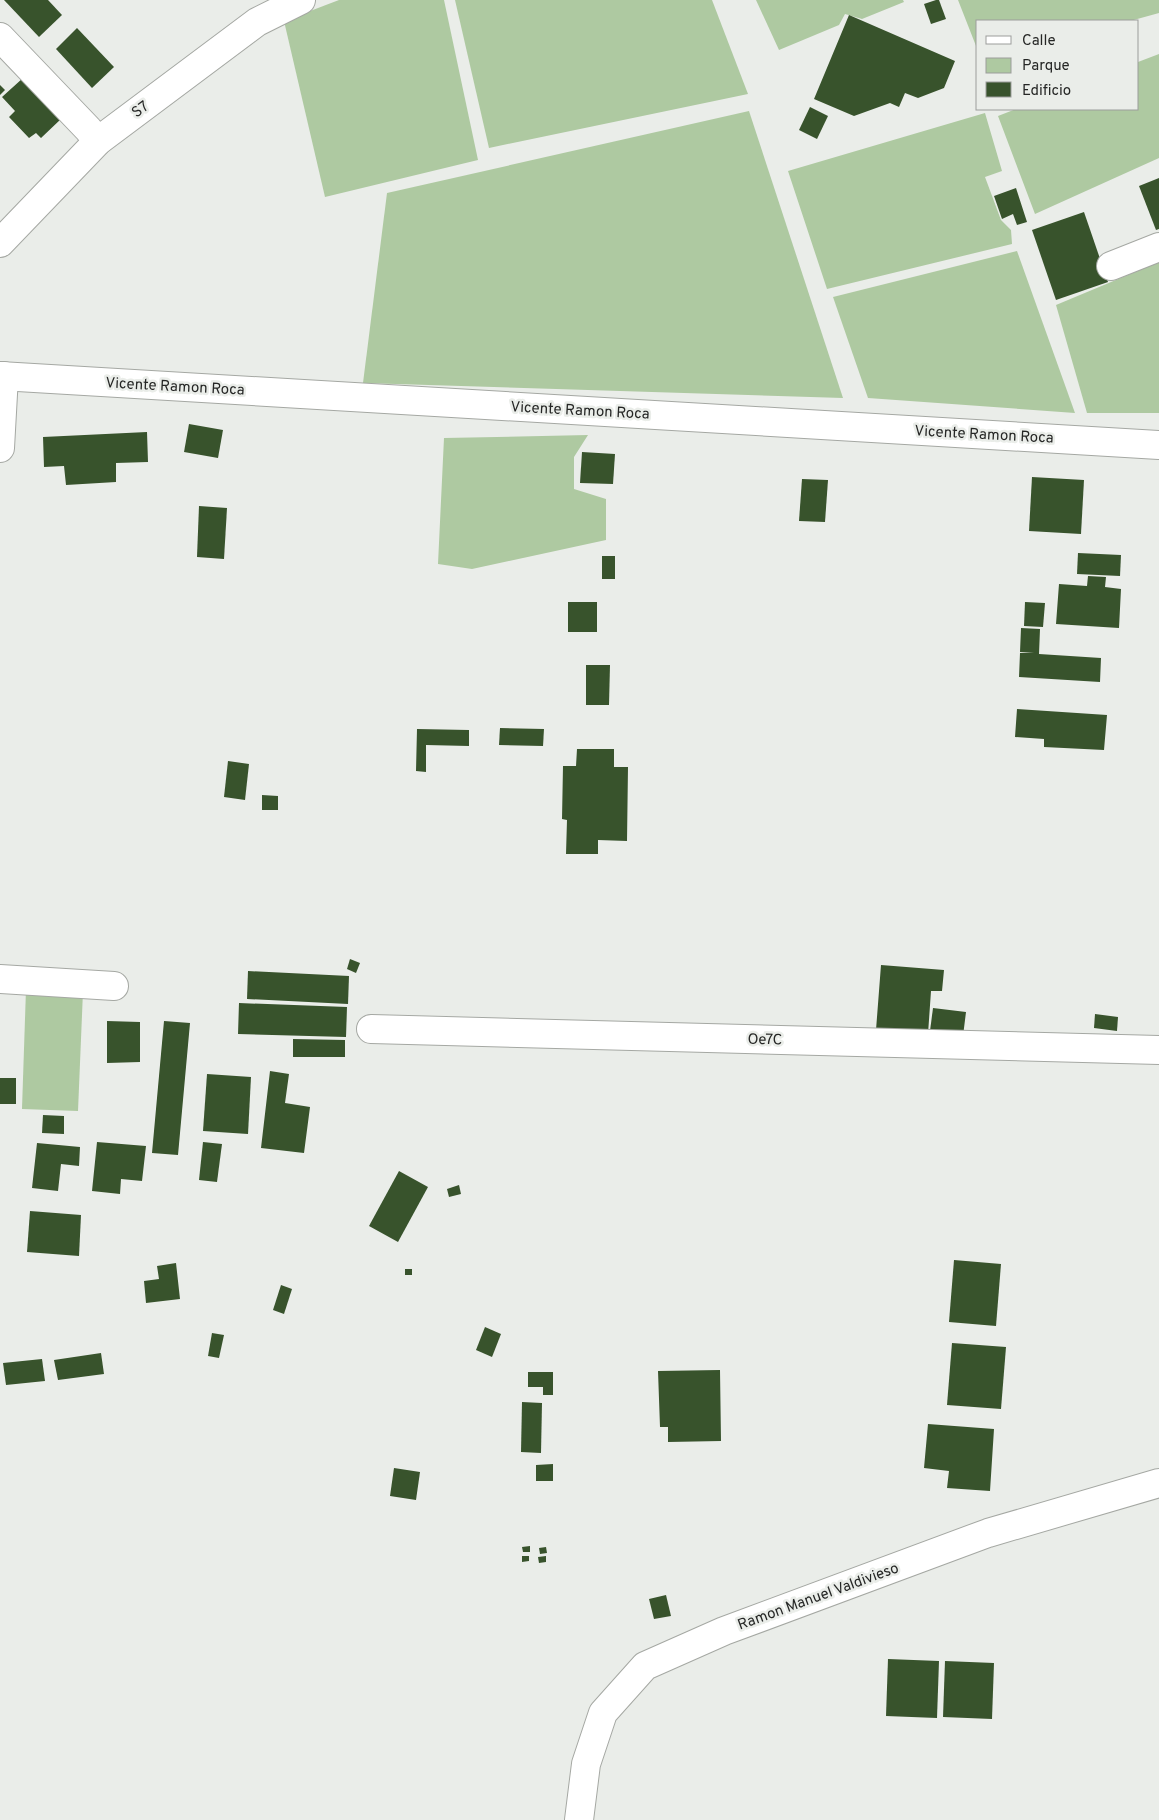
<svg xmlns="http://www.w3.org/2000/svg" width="1159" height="1820" viewBox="0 0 1159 1820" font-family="Overpass,sans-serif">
<rect width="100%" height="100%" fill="#eaede9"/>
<!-- green -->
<g fill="#aec9a1">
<polygon points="339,0 444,0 478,160 325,197 284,21"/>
<polygon points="455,0 712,0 748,94 489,148"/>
<polygon points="756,0 903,0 904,2 862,19 845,14 839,25 779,50"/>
<polygon points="958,0 1159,0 1159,13 1130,21 978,21 978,51"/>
<polygon points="1159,54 1159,158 1035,214 998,116 1016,109 1138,109 1138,62"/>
<polygon points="749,111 843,398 363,383 387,193"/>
<polygon points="985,113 1002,171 985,177 1001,220 1011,230 1012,244 827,289 788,171"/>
<polygon points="1017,251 1075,413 868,398 833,297"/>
<polygon points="1159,262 1159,413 1087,413 1056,305"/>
<polygon points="588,435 574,457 574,489 606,499 606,540 472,569 438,564 444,438"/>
<polygon points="26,989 83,991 78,1111 22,1109"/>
</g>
<!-- building -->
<g fill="#38532c">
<polygon points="4,0 48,0 62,15 39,37"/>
<polygon points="936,0 939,0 946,19 931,24 924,4"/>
<polygon points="849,15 955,61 944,88 918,98 905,93 899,107 890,103 854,116 814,99"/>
<polygon points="77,28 114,67 92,88 56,49"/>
<polygon points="23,78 61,119 41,138 36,133 29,138 9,117 15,111 2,97"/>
<polygon points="0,85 5,90 0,95"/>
<polygon points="810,107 828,116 817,139 799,130"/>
<polygon points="1159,178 1159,229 1156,230 1139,186"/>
<polygon points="1016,188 1027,222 1017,225 1013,214 1002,219 994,196"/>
<polygon points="1084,212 1108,282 1056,300 1032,230"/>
<polygon points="189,424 223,430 218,458 184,452"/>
<polygon points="147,432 148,462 116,463 116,482 66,485 64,466 44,467 43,437"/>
<polygon points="582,452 615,454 613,484 580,483"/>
<polygon points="1032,477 1084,480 1081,534 1029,531"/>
<polygon points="802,479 828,480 825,522 799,521"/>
<polygon points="199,506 227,508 224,559 197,557"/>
<polygon points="1078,553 1121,555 1120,576 1077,574"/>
<rect x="602" y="556" width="13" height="23"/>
<polygon points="1088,576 1106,577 1105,587 1121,589 1119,628 1056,624 1059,584 1087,586"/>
<rect x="568" y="602" width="29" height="30"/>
<polygon points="1025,602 1045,603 1043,627 1024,626"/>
<polygon points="1021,628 1040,629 1039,654 1101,658 1100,682 1019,677 1020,653 1034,653 1020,652"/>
<polygon points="586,665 610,665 609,705 586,705"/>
<polygon points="1017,709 1107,715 1104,750 1044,747 1044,739 1015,737"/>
<polygon points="500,728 544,729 543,746 499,745"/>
<polygon points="417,729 469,730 469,746 426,745 426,772 416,771"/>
<polygon points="577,749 614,749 614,767 628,767 627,841 598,840 598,854 566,854 567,820 562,819 563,766 576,766"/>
<polygon points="228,761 249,764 245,800 224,797"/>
<polygon points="262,795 278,796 278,810 262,810"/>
<polygon points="350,959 360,963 356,973 347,969"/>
<polygon points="881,965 944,970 942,991 931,991 928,1034 876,1030"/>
<polygon points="248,971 349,976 348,1004 247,999"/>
<polygon points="239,1003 347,1007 346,1037 238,1034"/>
<polygon points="933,1008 966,1012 963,1036 930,1031"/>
<polygon points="1095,1014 1118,1017 1117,1031 1094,1028"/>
<polygon points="107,1021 140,1022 140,1062 107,1063"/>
<polygon points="164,1021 190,1023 178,1155 152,1153"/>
<polygon points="293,1039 345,1040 345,1057 293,1057"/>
<polygon points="270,1071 289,1074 285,1103 310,1107 304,1153 261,1148"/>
<polygon points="207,1074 251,1077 248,1134 203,1131"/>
<rect x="0" y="1078" width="16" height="26"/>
<polygon points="43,1115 64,1116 64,1134 42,1133"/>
<polygon points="97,1142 146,1146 142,1181 121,1179 120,1194 92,1191"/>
<polygon points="203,1142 222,1144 217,1182 199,1180"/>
<polygon points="37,1143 80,1147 79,1166 61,1164 58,1191 32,1188"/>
<polygon points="399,1171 428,1187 398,1242 369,1226"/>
<polygon points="459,1185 461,1194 449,1197 447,1189"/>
<polygon points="30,1211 81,1215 79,1256 27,1252"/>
<polygon points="954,1260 1001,1264 996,1326 949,1322"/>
<polygon points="176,1263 180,1299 146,1303 144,1281 159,1279 157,1266"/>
<rect x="405" y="1269" width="7" height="6"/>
<polygon points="281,1285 292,1289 284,1314 273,1310"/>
<polygon points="485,1327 501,1334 492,1357 476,1350"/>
<polygon points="212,1333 224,1335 219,1358 208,1356"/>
<polygon points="952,1343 1006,1347 1001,1409 947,1405"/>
<polygon points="101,1353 104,1374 58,1380 54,1360"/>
<polygon points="42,1359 45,1381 6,1385 3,1363"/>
<polygon points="720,1370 721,1441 668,1442 668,1427 660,1427 658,1371"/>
<polygon points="528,1372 553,1372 553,1395 543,1395 543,1387 528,1387"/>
<polygon points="522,1402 542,1403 541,1453 521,1452"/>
<polygon points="928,1424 994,1429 990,1491 947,1488 949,1471 924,1468"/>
<polygon points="553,1464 553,1481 536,1481 536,1465"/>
<polygon points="394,1468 420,1472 416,1500 390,1496"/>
<polygon points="530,1546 530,1552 523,1552 522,1547"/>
<polygon points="546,1547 547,1553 540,1554 539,1548"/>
<polygon points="522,1556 529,1556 529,1561 522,1562"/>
<polygon points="546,1556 546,1562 539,1563 538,1557"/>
<polygon points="666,1595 671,1616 654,1619 649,1599"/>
<polygon points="888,1659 939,1661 937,1718 886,1716"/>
<polygon points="945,1661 994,1663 992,1719 943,1717"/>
</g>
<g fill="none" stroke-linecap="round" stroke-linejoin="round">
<defs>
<g id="street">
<polyline points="0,37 88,129 98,141"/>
<polyline points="0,243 98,141 257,22 301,0"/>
<polyline points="1111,266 1159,247"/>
<polyline points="0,376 1159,445"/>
<polyline points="0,448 4,376"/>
<polyline points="0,979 114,986"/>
<polyline points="371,1029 1159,1050"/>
<polyline points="579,1820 586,1764 603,1713 645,1666 724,1631 988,1533 1159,1483"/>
</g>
</defs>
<!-- street casing -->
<use href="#street" stroke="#a5a8a3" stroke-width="30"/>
<!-- street -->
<use href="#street" stroke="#fff" stroke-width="28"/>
</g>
<g text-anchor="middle" stroke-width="5" stroke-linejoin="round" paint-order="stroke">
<!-- street labels -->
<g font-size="15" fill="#252625" stroke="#eaede9">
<text transform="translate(140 109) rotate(-37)" y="5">S7</text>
<text transform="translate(175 386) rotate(3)" y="5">Vicente Ramon Roca</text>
<text transform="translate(580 410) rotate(3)" y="5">Vicente Ramon Roca</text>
<text transform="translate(984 434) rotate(3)" y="5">Vicente Ramon Roca</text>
<text transform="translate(765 1039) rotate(1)" y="5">Oe7C</text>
<text transform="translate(818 1596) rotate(-20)" y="5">Ramon Manuel Valdivieso</text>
</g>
</g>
<!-- legend -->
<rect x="976" y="20" width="162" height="90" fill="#eaede9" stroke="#9b9d9b"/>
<rect x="986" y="36" width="25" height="8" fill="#ffffff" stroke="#9b9d9b"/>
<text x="1022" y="45" font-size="15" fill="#252625">Calle</text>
<rect x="986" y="58" width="25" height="15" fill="#aec9a1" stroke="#9b9d9b"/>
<text x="1022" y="70" font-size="15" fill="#252625">Parque</text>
<rect x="986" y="82" width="25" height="15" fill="#38532c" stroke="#9b9d9b"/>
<text x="1022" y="95" font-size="15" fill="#252625">Edificio</text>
</svg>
